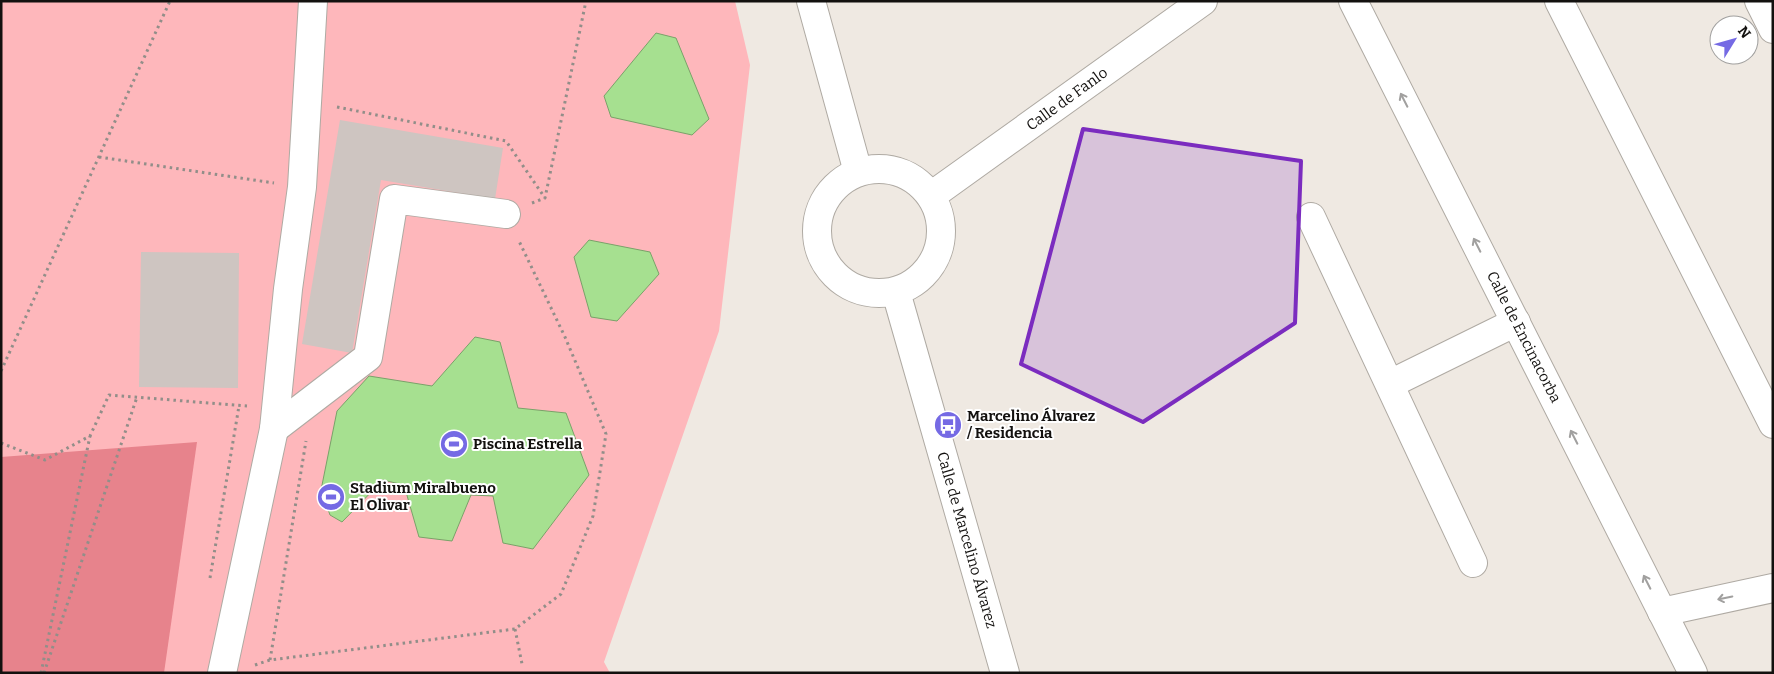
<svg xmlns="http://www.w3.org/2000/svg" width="1774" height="674" viewBox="0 0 1774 674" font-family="Bitter,serif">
<rect width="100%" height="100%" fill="#efe9e2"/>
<!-- green -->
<polygon fill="#feb7bb" points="1,1 735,1 750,65 719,331 604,662 610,673 1,673"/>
<!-- forest -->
<polygon fill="#e7838c" points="197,442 164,673 1,673 1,457"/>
<!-- water -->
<g fill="#a6e090" stroke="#7aa269">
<polygon points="656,33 676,38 709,119 692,135 611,117 604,96"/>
<polygon points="589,240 650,252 659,274 617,321 591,317 574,257"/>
<polygon points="475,337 500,342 518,408 566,413 589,475 533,549 503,543 493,496 471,495 452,541 419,537 404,485 383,480 342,522 330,515 321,490 337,411 369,376 432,386"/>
</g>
<!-- building -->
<g fill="#cec5c1">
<polygon points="340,120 503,148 495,199 381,180 352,353 302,344"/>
<polygon points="141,252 239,253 238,388 139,387"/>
</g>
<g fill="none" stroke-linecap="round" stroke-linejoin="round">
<defs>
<g id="street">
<polyline points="1353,1 1693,673"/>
<polyline points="1559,1 1773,424"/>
<polyline points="1759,1 1773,29"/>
<polyline points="1311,217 1473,563"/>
<polyline points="1390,384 1516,322"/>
<polyline points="274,429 368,357 394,199 506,214"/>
<polyline points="1662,612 1773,588"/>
<polyline points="222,673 274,429 288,289 302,187 313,1"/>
</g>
<g id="secondary">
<polyline points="811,1 858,172"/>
<circle cx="879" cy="231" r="62"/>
<polyline points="931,196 1203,1"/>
<polyline points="896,292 1005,673"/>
</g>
</defs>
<!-- street casing -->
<use href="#street" stroke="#afaaa3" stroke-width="30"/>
<!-- secondary casing -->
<use href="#secondary" stroke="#afaaa3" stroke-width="30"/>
<!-- path -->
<g stroke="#928e89" stroke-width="3" stroke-dasharray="2.5 4" stroke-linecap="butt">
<polyline points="337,107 506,141 545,198"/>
<polyline points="99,157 274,183"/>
<polyline points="532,203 545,198 586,1"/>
<polyline points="1,371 170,1"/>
<polyline points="1,443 45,460 90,436 109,395 247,406"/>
<polyline points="210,578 239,406"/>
<polyline points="515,629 522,664"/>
<polyline points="270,660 306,441"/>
<polyline points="255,665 270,660 515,629 561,594 593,516 606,434 565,337 518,239"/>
<polyline points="41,673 90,436"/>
<polyline points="44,673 137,397"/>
</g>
<!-- street -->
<use href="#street" stroke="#fff" stroke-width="28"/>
<!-- secondary -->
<use href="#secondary" stroke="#fff" stroke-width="28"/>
</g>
<!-- one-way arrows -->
<defs><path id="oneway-shaft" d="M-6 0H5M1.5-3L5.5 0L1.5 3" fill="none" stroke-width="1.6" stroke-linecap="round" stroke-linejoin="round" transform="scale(1.25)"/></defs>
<g stroke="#a1a09f">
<use href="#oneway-shaft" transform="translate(1404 100) rotate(-117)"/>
<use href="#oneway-shaft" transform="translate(1477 245) rotate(-117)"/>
<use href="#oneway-shaft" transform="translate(1574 437) rotate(-117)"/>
<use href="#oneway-shaft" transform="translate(1647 582) rotate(-117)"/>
<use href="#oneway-shaft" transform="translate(1725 598) rotate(168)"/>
</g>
<!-- marked area -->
<path fill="#7b2cbf" fill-opacity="0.2" stroke="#7b2cbf" stroke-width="4" stroke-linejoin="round" d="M1083,129L1301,161L1295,323L1143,422L1021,364Z"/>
<!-- icons -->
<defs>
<symbol id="bus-disc" viewBox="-11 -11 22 22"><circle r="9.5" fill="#756ae4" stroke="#fff"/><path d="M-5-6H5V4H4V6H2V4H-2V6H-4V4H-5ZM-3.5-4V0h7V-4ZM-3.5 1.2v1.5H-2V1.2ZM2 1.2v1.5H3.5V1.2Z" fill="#fff"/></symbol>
<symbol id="stadium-disc" viewBox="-11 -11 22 22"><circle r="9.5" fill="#756ae4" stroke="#fff"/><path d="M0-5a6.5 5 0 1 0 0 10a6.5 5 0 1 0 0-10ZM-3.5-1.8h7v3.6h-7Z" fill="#fff"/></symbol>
</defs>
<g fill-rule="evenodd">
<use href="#bus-disc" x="932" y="409" width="32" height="32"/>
<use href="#stadium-disc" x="438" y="428" width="32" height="32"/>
<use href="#stadium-disc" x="315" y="481" width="32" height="32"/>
</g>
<g text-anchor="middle" stroke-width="4" stroke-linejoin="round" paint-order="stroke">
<!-- street labels -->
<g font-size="15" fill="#13110f" stroke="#fff">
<text transform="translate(1067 99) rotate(-36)" y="5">Calle de Fanlo</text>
<text transform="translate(1524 337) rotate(63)" y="5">Calle de Encinacorba</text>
<text transform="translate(967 540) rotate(74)" y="5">Calle de Marcelino Álvarez</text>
</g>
<!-- poi labels -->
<g font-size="15" font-weight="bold" fill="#13110f" stroke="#fff" text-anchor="start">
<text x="967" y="421">Marcelino Álvarez<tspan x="967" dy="17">/ Residencia</tspan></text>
<text x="473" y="449">Piscina Estrella</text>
<text x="350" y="493">Stadium Miralbueno<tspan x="350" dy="17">El Olivar</tspan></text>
</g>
</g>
<!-- border -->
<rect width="1774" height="674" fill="none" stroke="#13110f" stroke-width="5"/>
<!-- north arrow -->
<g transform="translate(1734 40) rotate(53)"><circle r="24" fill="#ffffff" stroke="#a1a09f"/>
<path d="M0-4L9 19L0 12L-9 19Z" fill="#756ae4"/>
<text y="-8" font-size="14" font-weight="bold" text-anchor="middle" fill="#13110f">N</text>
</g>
</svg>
